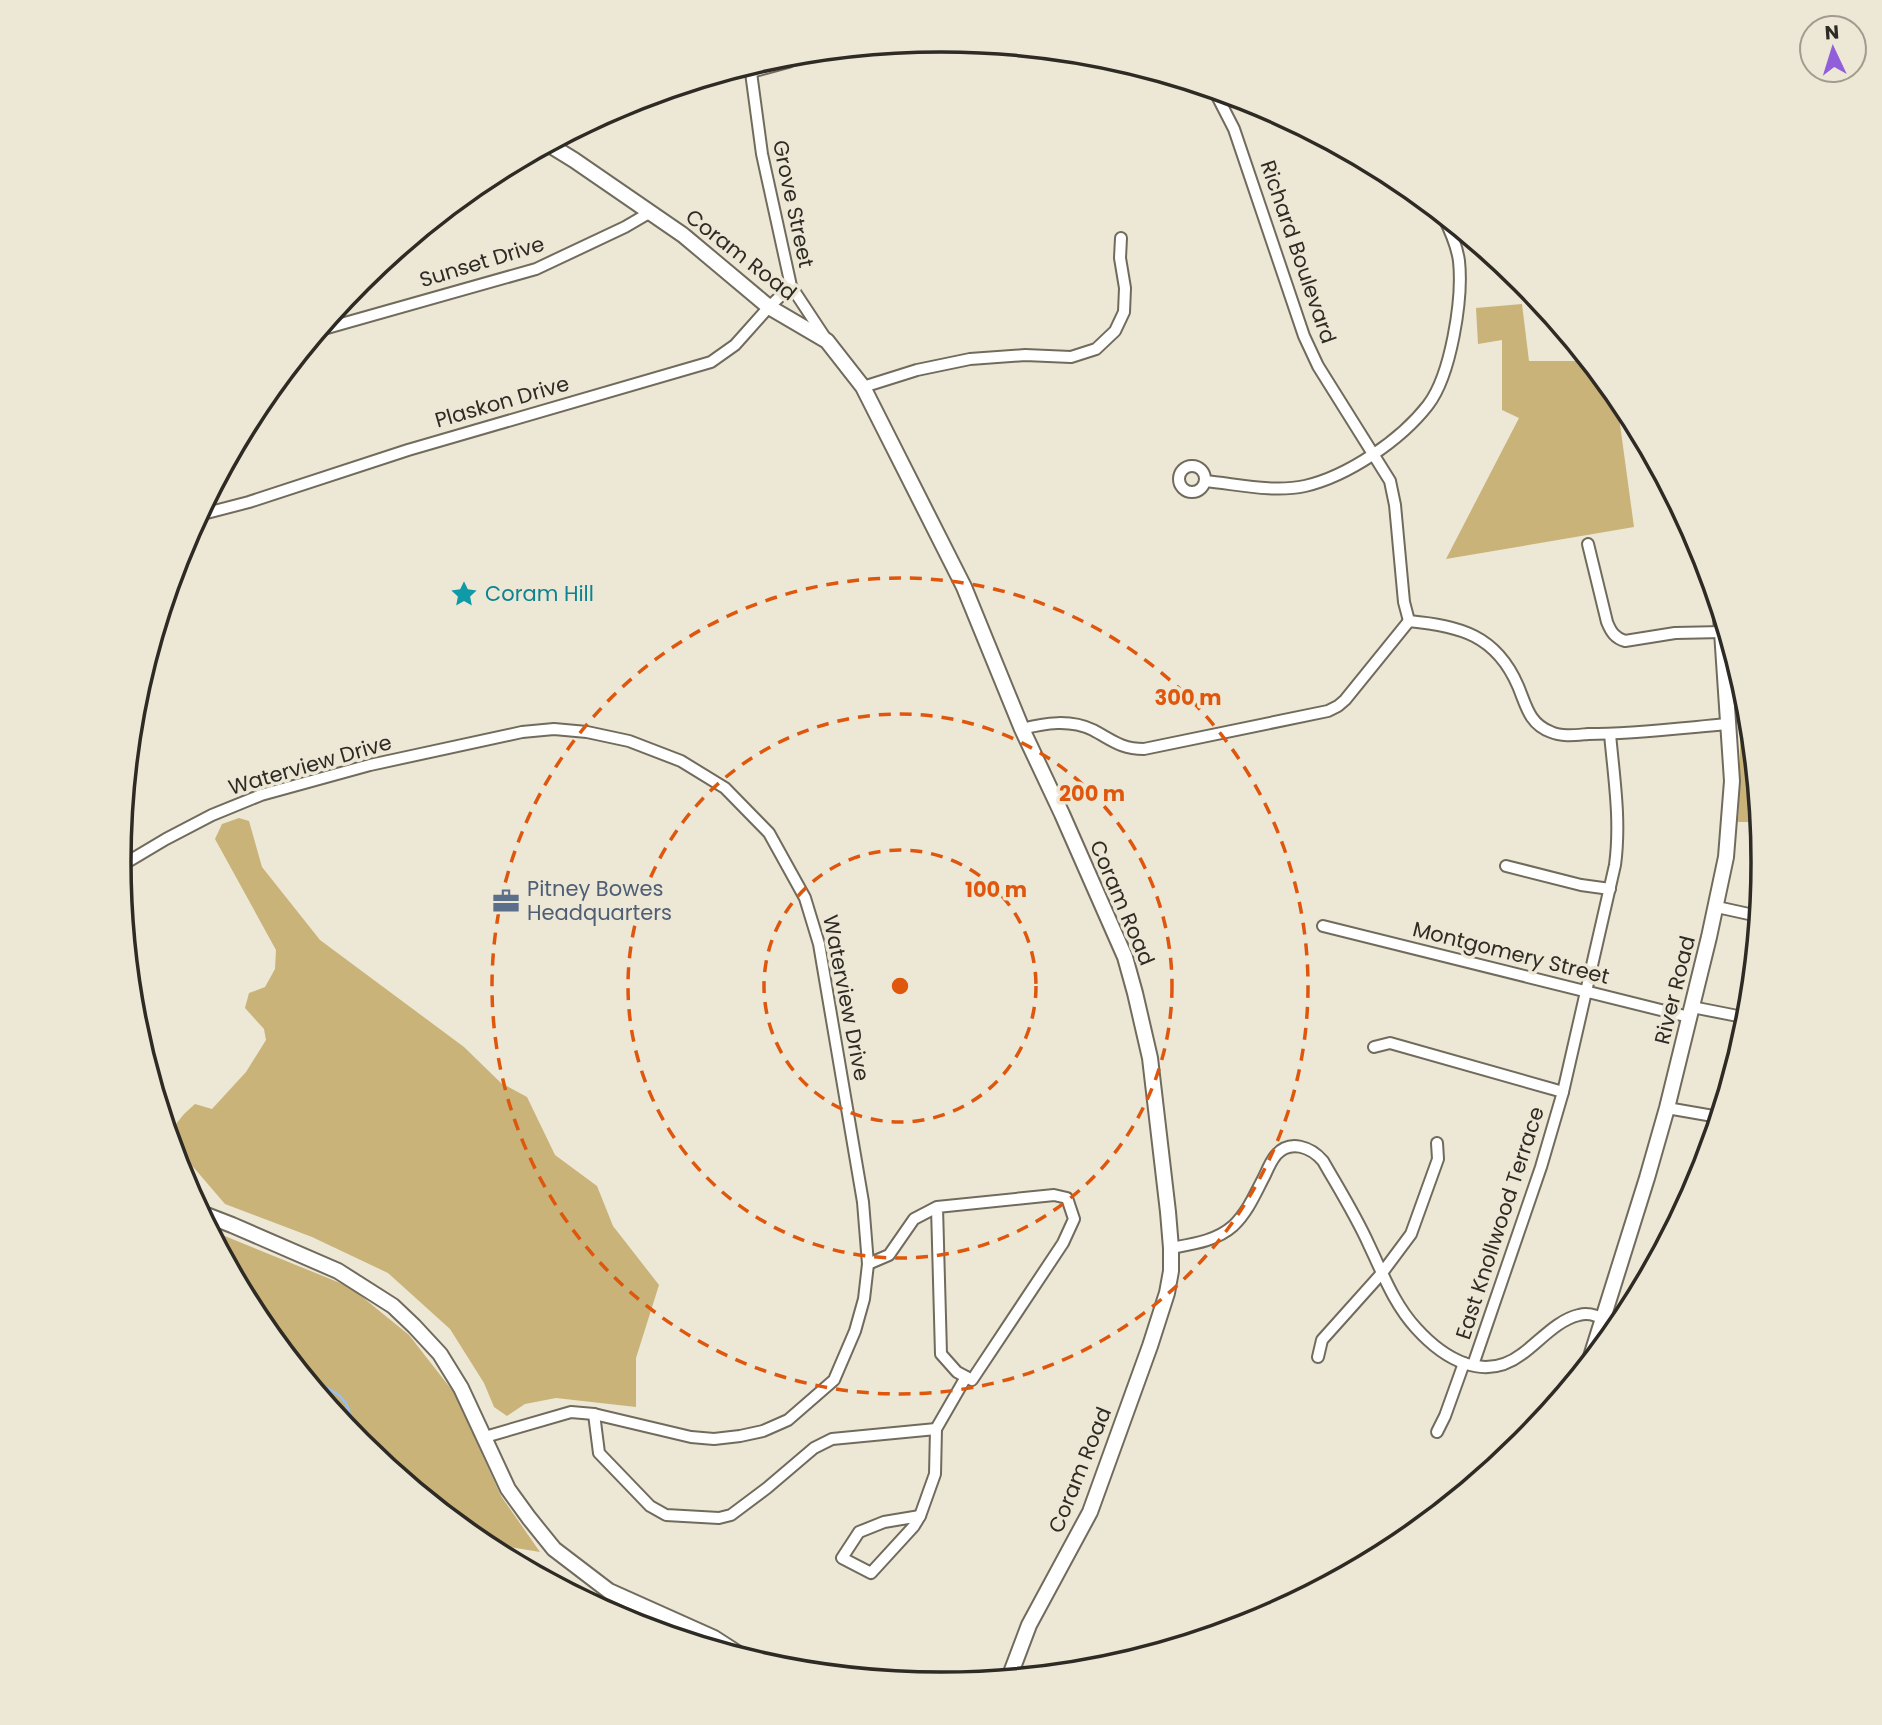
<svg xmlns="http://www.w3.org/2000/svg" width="1882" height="1725" viewBox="0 0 1882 1725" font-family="Poppins,sans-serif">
<rect width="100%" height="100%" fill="#ede7d6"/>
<!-- green -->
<g fill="#c9b379">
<polygon points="1522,304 1529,361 1588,361 1616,395 1634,527 1446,559 1519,418 1502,410 1502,340 1478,344 1476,308"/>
<polygon points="1736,664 1748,702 1759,822 1738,822 1741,712"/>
<polygon points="239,818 249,821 262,867 320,940 464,1047 501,1083 527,1097 555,1155 597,1186 613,1226 659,1285 636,1358 636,1407 556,1398 525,1404 507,1416 494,1407 484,1383 450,1329 388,1273 312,1237 225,1204 170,1140 168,1134 184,1114 195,1104 212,1109 246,1072 266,1040 264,1029 245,1008 249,993 265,987 275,969 276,950 215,839 222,824"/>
<polygon points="210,1230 350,1287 409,1335 455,1394 501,1496 540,1552 479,1542 379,1460 335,1402 312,1386 257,1319"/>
</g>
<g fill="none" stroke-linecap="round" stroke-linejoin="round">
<!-- stream -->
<polyline stroke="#95c1f4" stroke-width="2.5" points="308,1381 327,1388 339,1395 346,1403 353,1422 363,1436 374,1444 383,1456 397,1461 414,1489"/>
<defs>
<g id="street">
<polyline points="750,65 762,154 791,286 826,339"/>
<polyline points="751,72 788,62 803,54"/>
<polyline points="1214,90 1234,129 1304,336 1318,366 1390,481 1395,505 1404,602 1409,621"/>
<polyline points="320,330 536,269 625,227 649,213"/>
<polyline points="863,387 917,370 970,359 1025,355 1071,357 1096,349 1115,331 1124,312 1125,288 1120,258 1121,238"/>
<circle cx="1192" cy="479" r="13"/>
<path d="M1205,481C1237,484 1273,493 1305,486C1348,476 1401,440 1428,405C1451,375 1463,299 1459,261C1457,246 1450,230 1443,216"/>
<polyline points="199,515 249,502 408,450 711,362 735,345 769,307 791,286"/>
<path d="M1588,544L1607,622C1611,632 1615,638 1625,641L1675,633L1723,632"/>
<path d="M1022,729C1045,723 1070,719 1093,730C1112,740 1121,749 1144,749L1328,711L1338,706L1345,700L1409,621C1460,626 1496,635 1518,686C1526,705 1529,724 1551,732C1562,737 1576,735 1588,734C1635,734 1682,728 1728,724"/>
<polyline points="1506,866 1581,885 1610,889"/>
<polyline points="119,867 166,839 212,815 261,795 370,765 522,732 554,729 587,732 629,741 681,761 725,788 769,833 805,898 819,944 863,1202 868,1264 864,1299 855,1331 834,1380 788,1420 763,1431 740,1436 714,1439 691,1437 594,1414 571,1412 485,1437"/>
<polyline points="1717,907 1758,916"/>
<polyline points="1323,926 1689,1017"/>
<polyline points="1692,1007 1748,1018"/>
<polyline points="1374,1047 1390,1043 1563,1092"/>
<polyline points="1667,1108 1719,1117"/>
<path d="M1171,1248C1193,1244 1216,1241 1233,1226C1248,1212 1256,1192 1265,1175C1268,1168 1271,1161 1276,1155C1290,1139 1311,1147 1323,1161C1339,1189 1356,1216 1369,1245C1383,1274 1394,1304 1416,1328C1444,1359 1484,1383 1522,1354C1540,1341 1557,1320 1579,1315C1594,1311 1606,1321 1618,1327"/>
<polyline points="868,1264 889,1255 914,1219 937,1207 1054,1195 1067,1198 1074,1219 1063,1243 972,1380 957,1372 941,1354 937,1207"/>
<polyline points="1318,1357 1322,1340 1382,1273 1411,1234 1438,1159 1437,1143"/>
<path d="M1473,1365L1541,1167L1563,1092L1615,865C1621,821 1614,778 1610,734"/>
<polyline points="594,1414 599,1453 650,1506 666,1515 719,1518 731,1515 767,1488 814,1448 832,1439 936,1429"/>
<polyline points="1437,1432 1445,1416 1464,1363"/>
<polygon points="920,1516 914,1526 871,1573 842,1558 859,1532 884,1522"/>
<polyline points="920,1516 935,1474 936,1429 966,1377"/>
</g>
<g id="secondary">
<polyline points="548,144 574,160 683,235 769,307 827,341 863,387 964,587 1022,729 1062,814 1125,957 1135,993 1150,1058 1168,1212 1171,1248 1171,1271 1167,1293 1150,1346 1090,1512 1029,1625 1009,1678"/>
<polyline points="201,1213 232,1225 338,1271 393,1306 414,1326 440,1354 461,1388 508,1489 529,1518 554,1549 609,1591 714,1638 745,1658"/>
<polyline points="1589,1363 1647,1178 1667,1108 1709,937 1726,857 1732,781 1721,617"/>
</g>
</defs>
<!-- street casing -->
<use href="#street" stroke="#706b5c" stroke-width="14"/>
<!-- secondary casing -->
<use href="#secondary" stroke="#706b5c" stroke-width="18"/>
<!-- street -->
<use href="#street" stroke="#fff" stroke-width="10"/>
<!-- secondary -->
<use href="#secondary" stroke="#fff" stroke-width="14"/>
</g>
<!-- distance rings -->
<g fill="none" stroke="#df570d" stroke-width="3.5" stroke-dasharray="12 9">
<circle cx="900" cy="986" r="136"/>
<circle cx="900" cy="986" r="272"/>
<circle cx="900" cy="986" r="408"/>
</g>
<!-- icons -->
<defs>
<symbol id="sight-bare" viewBox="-9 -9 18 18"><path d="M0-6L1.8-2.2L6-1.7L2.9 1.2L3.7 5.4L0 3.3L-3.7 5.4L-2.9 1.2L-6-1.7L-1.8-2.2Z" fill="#0f9aa8" stroke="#ede7d6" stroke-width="2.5" paint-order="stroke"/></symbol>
<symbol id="office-bare" viewBox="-9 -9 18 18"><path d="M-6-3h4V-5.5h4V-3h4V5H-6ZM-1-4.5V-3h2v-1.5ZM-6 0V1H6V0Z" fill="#5c6f8a" stroke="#ede7d6" stroke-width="2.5" paint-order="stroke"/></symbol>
</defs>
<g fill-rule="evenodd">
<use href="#sight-bare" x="445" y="575" width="38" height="38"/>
<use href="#office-bare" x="487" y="882" width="38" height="38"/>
</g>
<g text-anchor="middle" stroke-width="7" stroke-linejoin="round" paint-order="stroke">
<!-- street labels -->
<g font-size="21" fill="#2e2b25" stroke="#ede7d6">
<text transform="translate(793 204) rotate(78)" y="7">Grove Street</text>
<text transform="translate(1298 252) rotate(71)" y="7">Richard Boulevard</text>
<text transform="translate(741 255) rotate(38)" y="7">Coram Road</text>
<text transform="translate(482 262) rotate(-17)" y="7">Sunset Drive</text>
<text transform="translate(502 402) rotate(-16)" y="7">Plaskon Drive</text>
<text transform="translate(310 765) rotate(-16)" y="7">Waterview Drive</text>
<text transform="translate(1122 903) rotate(67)" y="7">Coram Road</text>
<text transform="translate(1511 953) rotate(14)" y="7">Montgomery Street</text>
<text transform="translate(1675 990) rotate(-76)" y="7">River Road</text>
<text transform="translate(846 998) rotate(79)" y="7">Waterview Drive</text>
<text transform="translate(1500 1223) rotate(-72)" y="7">East Knollwood Terrace</text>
<text transform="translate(1080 1470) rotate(-68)" y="7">Coram Road</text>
</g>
<!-- culture labels -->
<g font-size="21" fill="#0d838f" stroke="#ede7d6" text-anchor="start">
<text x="485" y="601">Coram Hill</text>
</g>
<!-- service labels -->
<g font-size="21" fill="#4e5e75" stroke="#ede7d6" text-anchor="start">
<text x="527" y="896">Pitney Bowes<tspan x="527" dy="24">Headquarters</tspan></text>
</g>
</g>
<!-- crop -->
<path d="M0 0H1882V1725H0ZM131 862a810 810 0 1 1 1620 0a810 810 0 1 1-1620 0Z" fill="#ede7d6" fill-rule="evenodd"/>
<path fill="none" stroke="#2e2b25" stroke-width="3.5" d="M131 862a810 810 0 1 1 1620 0a810 810 0 1 1-1620 0Z"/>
<circle cx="900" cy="986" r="10" fill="#df570d" stroke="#ede7d6" stroke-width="3.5"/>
<g font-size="21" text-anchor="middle" font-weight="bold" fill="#df570d" stroke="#ede7d6" stroke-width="7" stroke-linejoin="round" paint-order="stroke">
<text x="1188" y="705">300 m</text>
<text x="1092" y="801">200 m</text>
<text x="996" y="897">100 m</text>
</g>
<!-- north arrow -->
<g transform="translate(1833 49) rotate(356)"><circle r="33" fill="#ede7d6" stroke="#a19c8f" stroke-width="2"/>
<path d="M0-5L12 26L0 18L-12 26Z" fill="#915fd9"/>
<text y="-10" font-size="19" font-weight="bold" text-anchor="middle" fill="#2e2b25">N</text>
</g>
</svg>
